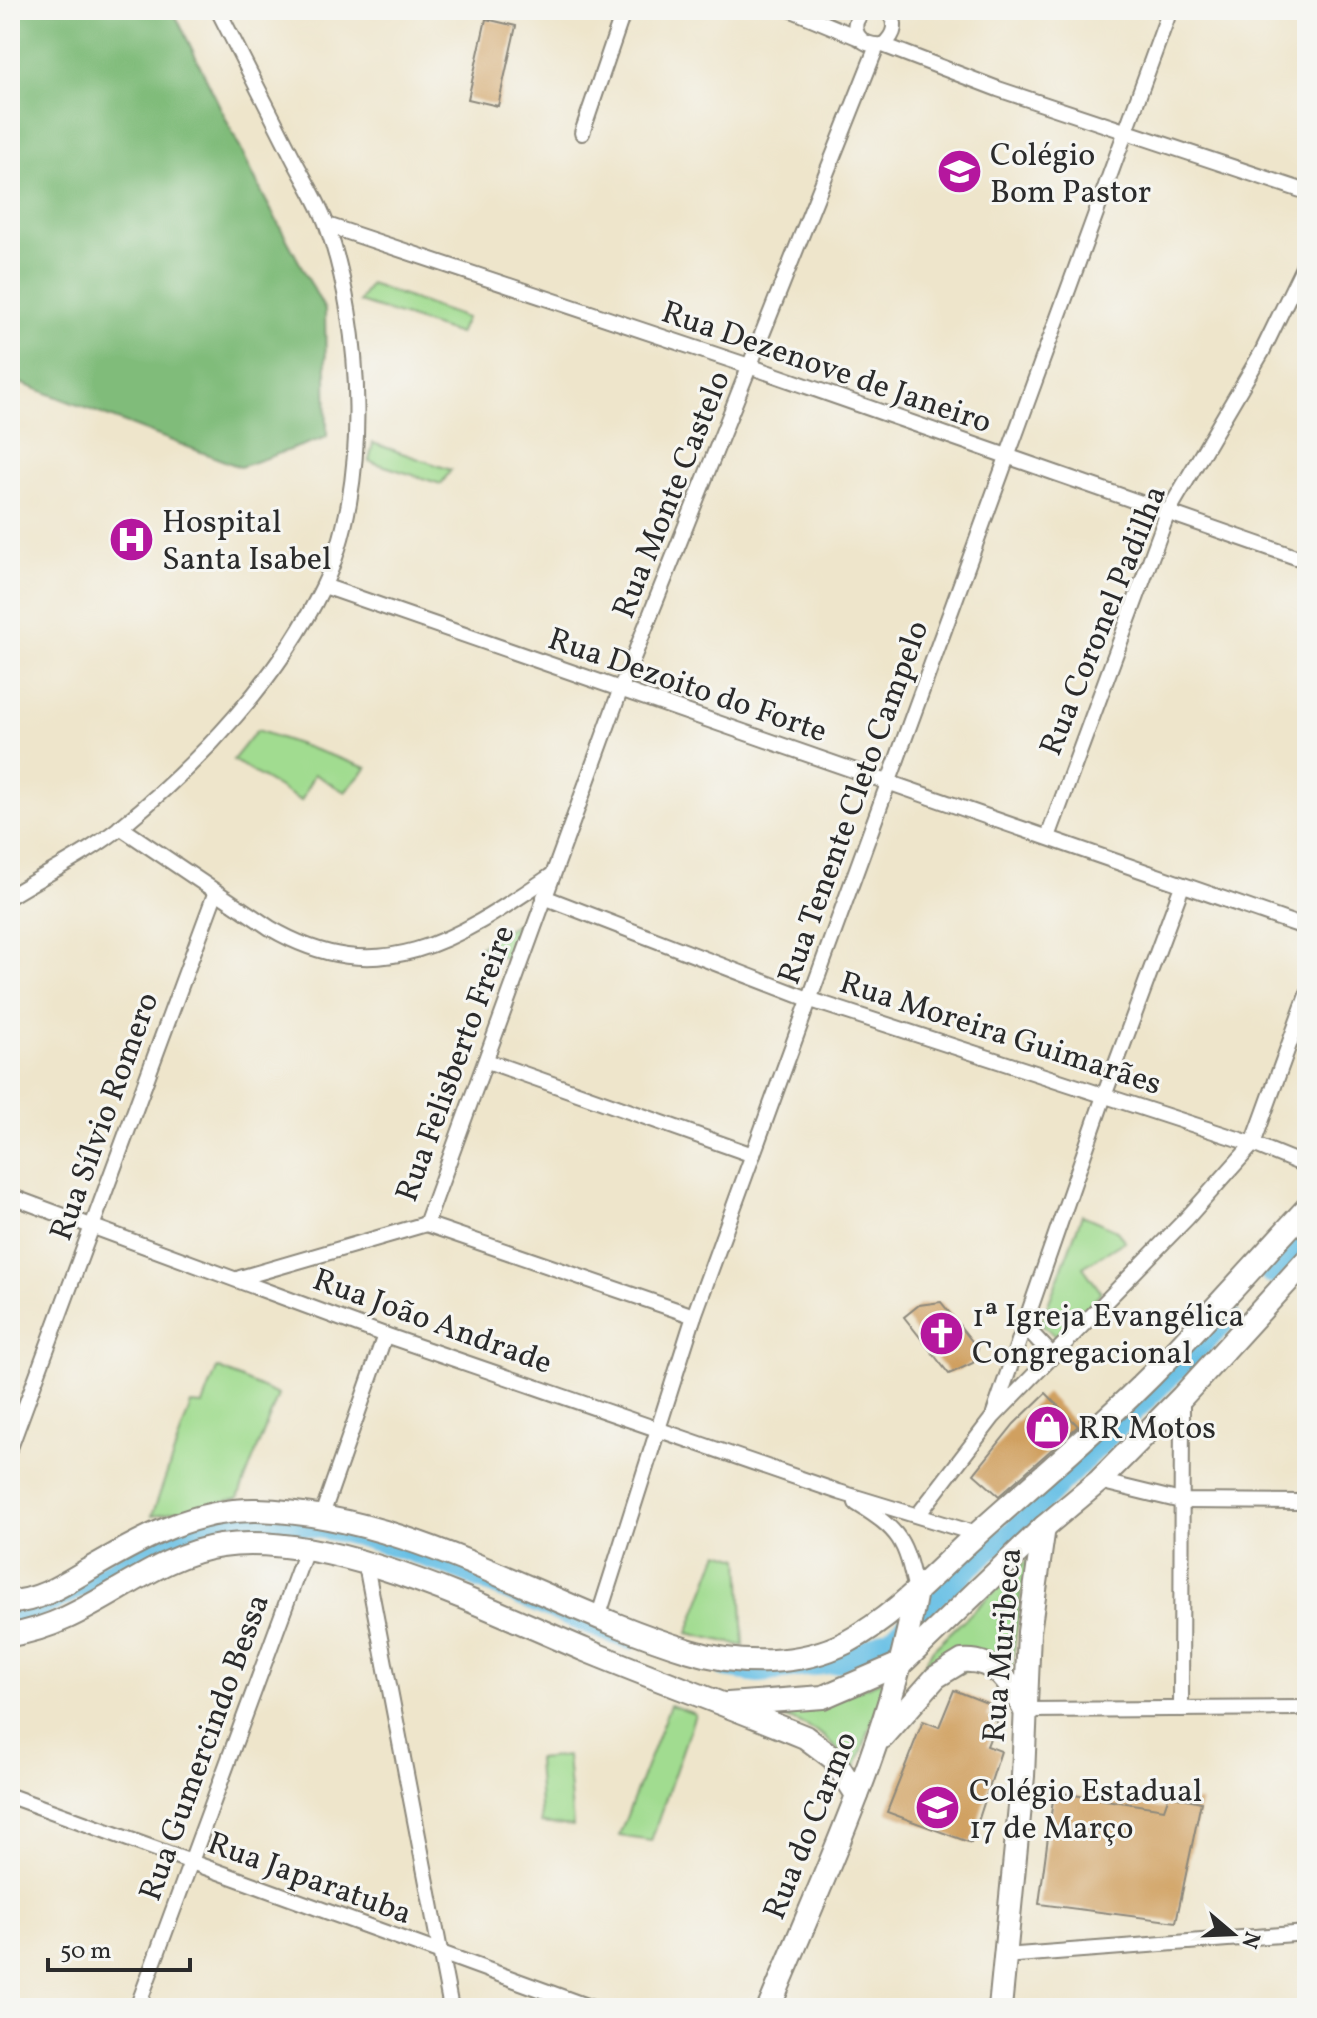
<svg xmlns="http://www.w3.org/2000/svg" width="1317" height="2018" viewBox="0 0 1317 2018" font-family="Vollkorn,serif">
<rect width="100%" height="100%" fill="#f6f6f2"/>
<filter id="ink" filterUnits="userSpaceOnUse"><feTurbulence type="fractalNoise" baseFrequency=".0125" numOctaves="2"/><feDisplacementMap in="SourceGraphic" scale="16" xChannelSelector="R" yChannelSelector="G"/><feConvolveMatrix kernelMatrix="1 2 1 2 8 2 1 2 1" color-interpolation-filters="sRGB"/></filter>
<filter id="wash" filterUnits="userSpaceOnUse"><feTurbulence type="fractalNoise" baseFrequency=".006" numOctaves="4" result="noise"/><feDisplacementMap in="SourceGraphic" scale="32" xChannelSelector="R" yChannelSelector="G"/><feGaussianBlur stdDeviation="1.8" result="paint"/><feColorMatrix in="noise" values="0 0 0 0 0 0 0 0 0 0 0 0 0 0 0 0 0 1.4 0 .05"/><feComposite in="paint" operator="in"/></filter>
<g filter="url(#wash)">
<rect width="100%" height="100%" fill="#eee5cb"/>
<!-- green -->
<g fill="#a1dc90" stroke="#66845e" stroke-width="2">
<polygon points="370,284 466,318 459,334 359,302"/>
<polygon points="373,443 451,470 441,484 369,461"/>
<polygon points="257,730 367,768 345,792 314,774 301,801 233,760"/>
<polygon points="531,914 514,962 479,947"/>
<polygon points="1082,1215 1115,1229 1125,1241 1083,1267 1101,1292 1062,1335 1056,1337 1041,1323"/>
<polygon points="217,1368 278,1395 238,1498 152,1516 191,1404 203,1405"/>
<polygon points="1038,1550 1021,1591 1011,1675 997,1663 921,1682 915,1680 933,1649"/>
<polygon points="719,1552 740,1558 744,1646 688,1633"/>
<path d="M888,1678L853,1775C835,1738 817,1729 779,1715L814,1708Z"/>
<polygon points="670,1705 695,1714 651,1841 619,1836"/>
<polygon points="567,1756 573,1826 541,1823 537,1759"/>
</g>
<!-- forest -->
<polygon fill="#80bc7a" stroke="#567452" stroke-width="2" points="27,10 173,10 264,197 325,310 327,437 240,467 10,379 10,15"/>
<g fill="none" stroke-linecap="round" stroke-linejoin="round">
<!-- canal -->
<g stroke="#67c0e5" stroke-width="20">
<polyline points="1270,1274 1307,1233"/>
<path d="M10,1620C82,1595 140,1544 213,1523C227,1519 246,1522 261,1523C393,1525 509,1599 630,1640"/>
<polyline points="726,1668 759,1673 837,1663 891,1638 1026,1518 1231,1317"/>
</g>
</g>
<g id="blocks">
<!-- building -->
<g fill="#d0a061">
<polygon points="486,19 516,26 498,106 468,99"/>
<polygon points="941,1302 978,1349 973,1363 949,1374 904,1317 919,1305"/>
<polygon points="1046,1393 1078,1426 999,1496 974,1474 1014,1424"/>
<polygon points="954,1690 992,1705 987,1716 997,1721 987,1746 1001,1751 971,1843 887,1812 923,1721 939,1727"/>
<polygon points="1054,1792 1164,1809 1169,1795 1201,1802 1176,1922 1039,1904"/>
</g>
</g>
</g>
<g filter="url(#ink)">
<use href="#blocks" fill-opacity="0" stroke="#8c887b" stroke-width="2"/>
<g fill="none" stroke-linecap="round" stroke-linejoin="round">
<defs>
<g id="street">
<polyline points="792,10 857,37"/>
<path d="M864,10C845,28 860,48 883,45C895,35 899,22 886,10"/>
<polyline points="883,45 998,89 1307,192"/>
<polyline points="582,133 624,10"/>
<polyline points="327,225 752,367 1307,561"/>
<polyline points="324,586 1307,928"/>
<path d="M120,827L270,928C381,993 459,938 552,875"/>
<polyline points="1048,837 1168,512 1262,352 1307,259"/>
<path d="M10,896C47,873 89,853 122,826C200,762 279,678 323,587C371,488 363,327 327,226C319,202 303,178 292,156C267,107 243,59 218,10"/>
<polyline points="544,897 811,1000 1253,1144 1307,1166"/>
<polyline points="487,1061 753,1155"/>
<polyline points="10,1196 385,1335 839,1492 977,1534"/>
<polyline points="426,1224 620,691 877,46"/>
<polyline points="426,1224 694,1316"/>
<polyline points="240,1278 426,1224"/>
<polyline points="1023,1324 1051,1354"/>
<polyline points="994,1413 1104,1096 1182,886"/>
<polyline points="10,1448 215,894"/>
<polyline points="1099,1481 1181,1501 1307,1502"/>
<path d="M856,1503C901,1531 905,1540 916,1591"/>
<polyline points="322,1515 385,1335"/>
<polyline points="918,1515 993,1417 1187,1218 1253,1144 1307,995"/>
<polyline points="366,1565 451,2008"/>
<polyline points="598,1618 694,1316 1170,10"/>
<polyline points="1181,1709 1182,1397"/>
<polyline points="1025,1710 1307,1708"/>
<polyline points="10,1796 592,2008"/>
<polyline points="1005,1956 1307,1933"/>
<polyline points="137,2008 306,1550"/>
</g>
<g id="secondary">
<path d="M10,1602C41,1601 67,1582 93,1567C145,1537 195,1509 257,1510C411,1514 546,1607 690,1651C739,1666 800,1666 847,1642C896,1616 935,1572 976,1535C1035,1482 1095,1432 1151,1376C1205,1321 1255,1264 1307,1208"/>
<path d="M10,1635C90,1624 146,1556 221,1546C333,1531 483,1607 585,1650C658,1680 732,1707 805,1737L833,1758L857,1795"/>
<polyline points="728,1704 823,1697 902,1663 1044,1527 1099,1481 1182,1397 1307,1260"/>
<path d="M883,1737L936,1677L962,1661C995,1658 1010,1683 1024,1709"/>
<path d="M769,2008C825,1872 891,1737 916,1591"/>
<polyline points="1000,2008 1023,1776 1029,1632 1044,1527"/>
</g>
</defs>
<!-- street casing -->
<use href="#street" stroke="#8c887b" stroke-width="18"/>
<!-- secondary casing -->
<use href="#secondary" stroke="#8c887b" stroke-width="26"/>
<!-- street -->
<use href="#street" stroke="#fff" stroke-width="14"/>
<!-- secondary -->
<use href="#secondary" stroke="#fff" stroke-width="22"/>
</g>
</g>
<!-- icons -->
<defs>
<symbol id="school-disc" viewBox="-11 -11 22 22"><circle r="9.5" fill="#b5179e" stroke="#f6f6f2"/><path d="M0-5L7-2L0 1L-7-2ZM-4 1L0 2.5L4 1V4Q0 6-4 4Z" fill="#fff"/></symbol>
<symbol id="hospital-disc" viewBox="-11 -11 22 22"><circle r="9.5" fill="#b5179e" stroke="#f6f6f2"/><path d="M-5-5h3v3.5h4V-5h3V5h-3V1.5h-4V5h-3Z" fill="#fff"/></symbol>
<symbol id="church-disc" viewBox="-11 -11 22 22"><circle r="9.5" fill="#b5179e" stroke="#f6f6f2"/><path d="M-1.2-6h2.4v3.5h3.3v2.4h-3.3V6h-2.4V-.1h-3.3v-2.4h3.3Z" fill="#fff"/></symbol>
<symbol id="shop-disc" viewBox="-11 -11 22 22"><circle r="9.5" fill="#b5179e" stroke="#f6f6f2"/><path d="M-5-2.5h2.3a2.7 3.5 0 0 1 5.4 0H5L5.5 6h-11ZM-1.5-2.5h3a1.5 2.3 0 0 0-3 0Z" fill="#fff"/></symbol>
</defs>
<g fill-rule="evenodd">
<use href="#school-disc" x="934" y="146" width="51" height="51"/>
<use href="#hospital-disc" x="106" y="514" width="51" height="51"/>
<use href="#church-disc" x="916" y="1308" width="51" height="51"/>
<use href="#shop-disc" x="1022" y="1402" width="51" height="51"/>
<use href="#school-disc" x="912" y="1782" width="51" height="51"/>
</g>
<g text-anchor="middle" stroke-width="6" stroke-linejoin="round" paint-order="stroke">
<!-- poi labels -->
<g font-size="32" fill="#2b2b2b" stroke="#f6f6f2" text-anchor="start">
<text x="990" y="165">Colégio<tspan x="990" dy="37">Bom Pastor</tspan></text>
<text x="162" y="532">Hospital<tspan x="162" dy="37">Santa Isabel</tspan></text>
<text x="972" y="1326">1ª Igreja Evangélica<tspan x="972" dy="37">Congregacional</tspan></text>
<text x="1078" y="1438">RR Motos</text>
<text x="969" y="1801">Colégio Estadual<tspan x="969" dy="37">17 de Março</tspan></text>
</g>
<!-- street labels -->
<g font-size="32" fill="#2b2b2b" stroke="#f6f6f2">
<text transform="translate(827 366) rotate(19)" y="11">Rua Dezenove de Janeiro</text>
<text transform="translate(670 494) rotate(-68)" y="11">Rua Monte Castelo</text>
<text transform="translate(1102 620) rotate(-68)" y="11">Rua Coronel Padilha</text>
<text transform="translate(688 684) rotate(19)" y="11">Rua Dezoito do Forte</text>
<text transform="translate(852 802) rotate(-70)" y="11">Rua Tenente Cleto Campelo</text>
<text transform="translate(1001 1032) rotate(18)" y="11">Rua Moreira Guimarães</text>
<text transform="translate(454 1063) rotate(-70)" y="11">Rua Felisberto Freire</text>
<text transform="translate(103 1116) rotate(-70)" y="11">Rua Sílvio Romero</text>
<text transform="translate(433 1320) rotate(20)" y="11">Rua João Andrade</text>
<text transform="translate(1001 1645) rotate(-85)" y="11">Rua Muribeca</text>
<text transform="translate(203 1747) rotate(-70)" y="11">Rua Gumercindo Bessa</text>
<text transform="translate(809 1825) rotate(-68)" y="11">Rua do Carmo</text>
<text transform="translate(310 1877) rotate(20)" y="11">Rua Japaratuba</text>
</g>
</g>
<!-- margin -->
<rect width="1317" height="2018" fill="none" stroke="#f6f6f2" stroke-width="40"/>
<!-- north arrow -->
<g transform="translate(1233 1934) rotate(109)" stroke="#f6f6f2" stroke-width="6" paint-order="stroke">
<path d="M0-6L14 30L0 20L-14 30Z" fill="#2b2b2b"/>
<text y="-12" font-size="22" font-weight="bold" text-anchor="middle" fill="#2b2b2b">N</text>
</g>
<!-- scale -->
<path d="M48 1958v12h142v-12" fill="none" stroke="#2b2b2b" stroke-width="4"/>
<text x="60" y="1958" font-size="24" fill="#2b2b2b" stroke="#f6f6f2" stroke-width="6" paint-order="stroke">50 m</text>
</svg>
